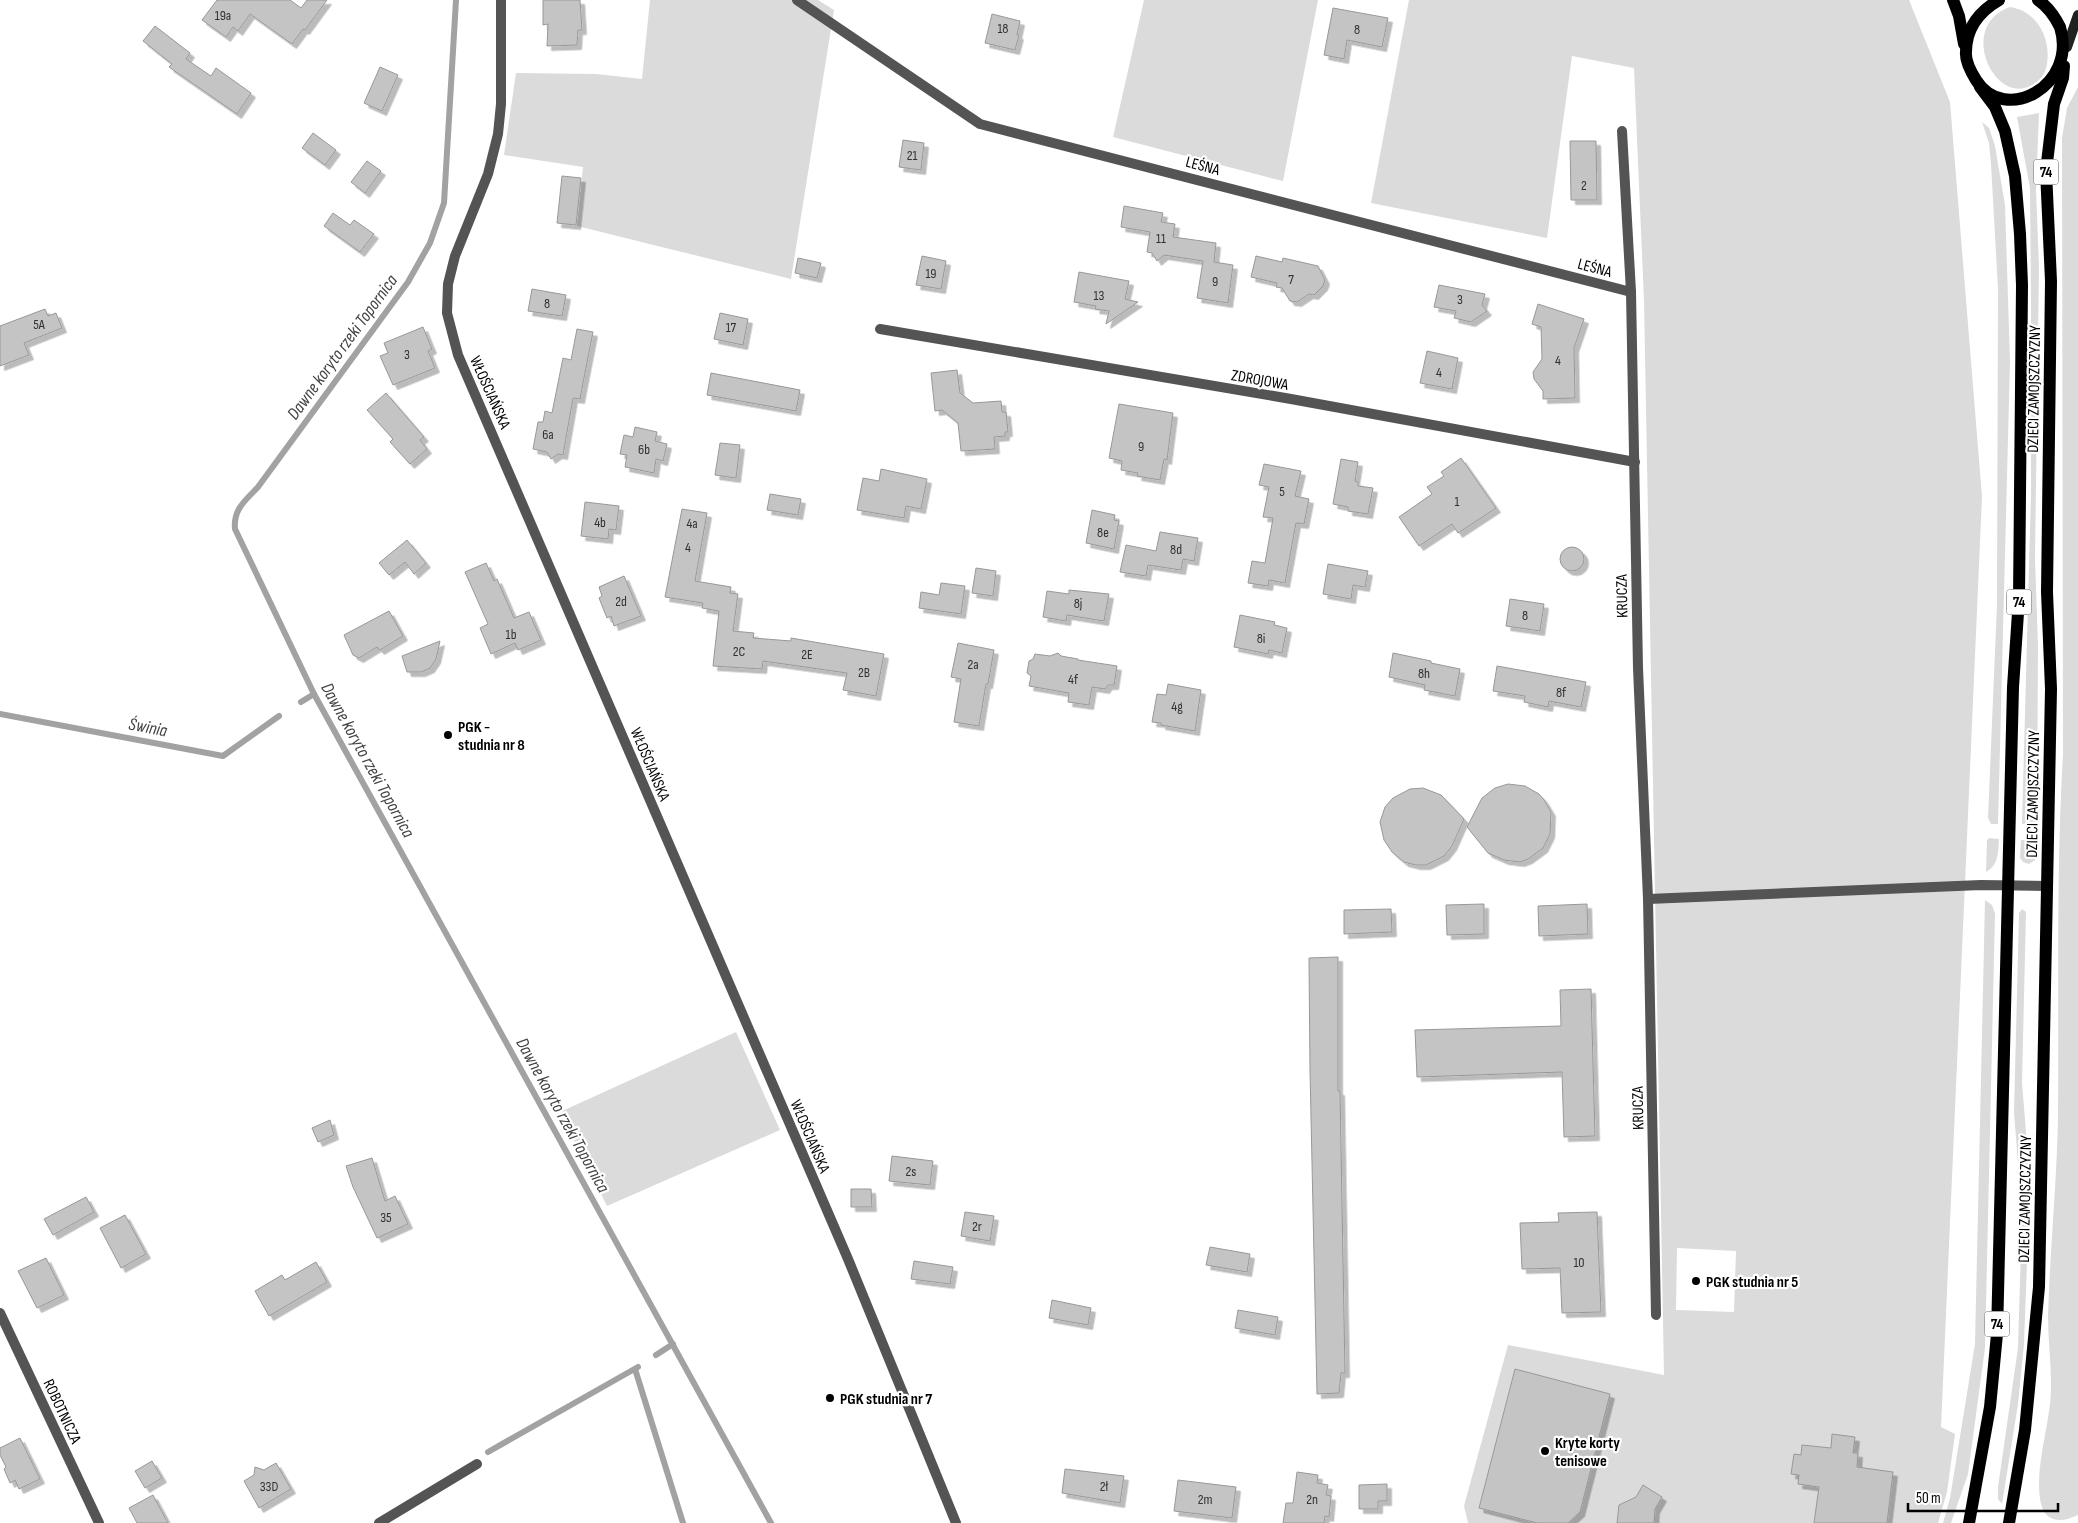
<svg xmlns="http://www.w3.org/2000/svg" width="2078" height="1523" viewBox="0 0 2078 1523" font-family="'Sofia Sans Condensed',sans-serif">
<defs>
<filter id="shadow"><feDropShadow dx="4.5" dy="4.5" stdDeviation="0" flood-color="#0004"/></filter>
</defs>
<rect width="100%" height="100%" fill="#fff"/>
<!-- green -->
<g fill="#dbdbdb" fill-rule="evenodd">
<polygon points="650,0 818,0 834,10 791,279 577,226 583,167 504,155 516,73 596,74 642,79"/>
<polygon points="1144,0 1318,0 1283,181 1113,137"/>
<path d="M1409,0H1909L1950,102L1982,497L1941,1427L1955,1434L1947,1492L1938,1523H1468L1464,1506L1508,1345L1664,1375L1644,301L1634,68L1572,56L1547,238L1371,203ZM1677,1248L1736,1251L1734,1312L1676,1310Z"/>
<path d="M2010,7C2037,11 2051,38 2047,64C2045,75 2040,80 2032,85C1995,107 1956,26 2010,7Z"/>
<path d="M2078,87V1515C2062,1523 2046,1523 2041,1504C2033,1467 2052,1422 2051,1384C2051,1362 2048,1339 2048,1316C2050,1249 2057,1182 2058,1115C2059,995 2056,874 2063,754L2062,138L2067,108Z"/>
<polygon points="2039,113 2036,190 2039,266 2035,559 2038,646 2037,823 2022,824 2031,493 2031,300 2030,188 2017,117"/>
<polygon points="1982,122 1989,128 1995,146 2005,205 2010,361 1998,824 1991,824 1988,818 1997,604 1998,289 1991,164 1989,143"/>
<path d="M1989,838L1999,839C1998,852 1999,865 1986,872L1987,840Z"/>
<polygon points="2021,840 2036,841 2035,860 2029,864 2023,862 2020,858"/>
<polygon points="1985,900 1992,905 1995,914 1985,1348 1968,1474 1951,1523 1943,1523 1950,1498 1975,1344"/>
<polygon points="2022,909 2026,912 2022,1083 2030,1181 2024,1344 2018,1404 2002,1504 1998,1499 1998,1487 2018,1348 2022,1214 2014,1112 2019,913"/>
<polygon points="736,1032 780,1130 607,1206 560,1112"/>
</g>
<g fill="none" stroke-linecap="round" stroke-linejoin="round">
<!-- stream -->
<g stroke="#a2a2a2" stroke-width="6">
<path d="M456,0L444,203L430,243L408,282L258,487C246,500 233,509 235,529L314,694L771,1523"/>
<polyline points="301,702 314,694"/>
<polyline points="0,714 223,756 279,716"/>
<polyline points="656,1355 673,1344"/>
<polyline points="635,1369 683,1523"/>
<polyline points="488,1452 638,1367"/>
</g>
</g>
<!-- building -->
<g fill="#c4c4c4" stroke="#989898" filter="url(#shadow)">
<polygon points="217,0 290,0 301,8 307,0 327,0 305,30 303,29 292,44 250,14 238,31 233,27 226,37 202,20"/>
<polygon points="543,0 580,0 582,30 578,30 577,45 547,46 548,24 543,25"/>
<polygon points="1333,8 1388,18 1382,47 1347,40 1344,59 1324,55"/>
<polygon points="992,14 1020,21 1017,35 1019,35 1015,50 985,43"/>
<polygon points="155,26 190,53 186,59 211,76 216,68 251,93 237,114 169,67 172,64 143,41"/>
<polygon points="380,67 398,75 382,111 364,103"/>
<polygon points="313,133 336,150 325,165 302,148"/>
<polygon points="903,140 924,143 921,170 899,167"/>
<polygon points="1570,141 1596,141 1597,200 1571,200"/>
<polygon points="367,161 381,171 365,193 351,182"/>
<polygon points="562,176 581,178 576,225 557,223"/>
<polygon points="1124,206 1163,213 1161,222 1175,224 1173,237 1216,243 1214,262 1233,265 1228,303 1197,298 1203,261 1164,255 1157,261 1152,253 1147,252 1150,232 1121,227"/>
<polygon points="333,213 350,225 354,220 374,234 360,252 324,226"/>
<polygon points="922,256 946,261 941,289 916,285"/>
<polygon points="1256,256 1282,262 1283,258 1318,266 1325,280 1323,286 1314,295 1309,294 1297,302 1290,301 1282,288 1276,287 1277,283 1251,277"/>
<polygon points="798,258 821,263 817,278 795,273"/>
<polygon points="1079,272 1129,281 1125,299 1138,302 1106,324 1109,311 1095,309 1096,306 1074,302"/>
<polygon points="1439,285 1485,294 1482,305 1487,311 1471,322 1454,318 1456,311 1434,307"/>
<polygon points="532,289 566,295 562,316 528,311"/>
<polygon points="1538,304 1584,319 1574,348 1575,398 1543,399 1543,391 1534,379 1533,372 1542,359 1541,327 1532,324"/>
<polygon points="45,309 48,316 56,313 62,328 24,343 29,355 0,366 0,326"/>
<polygon points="720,313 748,319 743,345 714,339"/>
<polygon points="423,327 432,349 428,351 435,368 393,385 380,356 388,353 384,343"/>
<polygon points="577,329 593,332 582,388 580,399 573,398 563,455 558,454 551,459 547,452 533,449 538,422 543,422 545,411 552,413 563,358 571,360"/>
<polygon points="1427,351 1458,358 1452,389 1420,383"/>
<polygon points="957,370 960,393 973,403 1001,401 1002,412 1006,412 1008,432 1005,432 1005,436 994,437 995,449 961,451 958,423 942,410 935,411 931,373"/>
<polygon points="711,373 800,390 796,411 707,395"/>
<polygon points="386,393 424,437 420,440 427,449 410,464 390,442 393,439 367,410"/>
<polygon points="1119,404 1173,413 1167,460 1164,459 1160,480 1137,476 1138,473 1121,470 1122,461 1109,458"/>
<polygon points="635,427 657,432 655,441 667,444 663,461 656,459 654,473 625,467 627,455 620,454 624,435 633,437"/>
<polygon points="720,443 740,445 736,478 715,475"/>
<polygon points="1461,458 1496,508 1458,533 1452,524 1419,546 1399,517 1432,494 1427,487 1444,476 1441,472"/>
<polygon points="1341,459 1358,462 1355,481 1358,482 1358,486 1373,488 1368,514 1348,511 1348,507 1333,504"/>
<polygon points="1264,464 1301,471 1295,496 1309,499 1304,524 1296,523 1285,583 1269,580 1268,586 1248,583 1252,561 1265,563 1273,518 1263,517 1269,487 1259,485"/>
<polygon points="881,469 927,479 921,509 906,506 904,518 857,510 863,478 879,481"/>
<polygon points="770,494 801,499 798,515 767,510"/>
<polygon points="585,502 619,506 616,530 609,529 608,539 581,536"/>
<polygon points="682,509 707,513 695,581 731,587 730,593 738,594 733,631 754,633 753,638 791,641 791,638 884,654 876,696 843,690 847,673 763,661 762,669 713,666 719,611 702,608 703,603 665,597"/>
<polygon points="1092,510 1115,515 1114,520 1119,521 1114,549 1086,543"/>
<polygon points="1160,532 1198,538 1194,561 1183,559 1181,570 1148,565 1146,576 1120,572 1126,545 1156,551"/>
<polygon points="407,540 426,563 414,574 405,562 389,575 379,563"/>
<circle cx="1572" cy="559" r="12"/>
<polygon points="486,563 494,581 497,579 514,618 529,612 541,640 518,650 515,643 491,654 480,628 488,624 465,572"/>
<polygon points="1328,564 1368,571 1365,587 1353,585 1351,599 1323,594"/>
<polygon points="976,568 996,571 993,596 972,593"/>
<polygon points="624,576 641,616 614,626 611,616 607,618 599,598 602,596 599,587"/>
<polygon points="941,583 965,586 961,614 919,608 921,592 939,595"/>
<polygon points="1069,590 1109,594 1104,621 1067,615 1066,621 1043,617 1047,591 1069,594"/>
<polygon points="1510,599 1544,604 1540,631 1506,626"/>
<polygon points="389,611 403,636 380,650 377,647 359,658 353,655 344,635"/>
<polygon points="1240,615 1275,622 1274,625 1287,628 1282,653 1269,650 1268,654 1234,647"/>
<polygon points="440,641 436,659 430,668 421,672 407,672 402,656"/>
<polygon points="958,643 994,650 988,684 986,684 979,726 954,722 961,679 951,677"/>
<polygon points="1058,653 1061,656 1078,659 1078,660 1117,666 1114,685 1108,685 1105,689 1092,687 1089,705 1068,702 1069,693 1029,686 1031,676 1027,673 1029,661 1033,659 1035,654 1050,656"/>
<polygon points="1393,653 1431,661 1431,663 1460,669 1455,696 1424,690 1425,685 1389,677"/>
<polygon points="1497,666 1586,682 1581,707 1549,701 1548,707 1524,702 1525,696 1493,691"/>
<polygon points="1168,684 1201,690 1195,731 1161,725 1161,723 1152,722 1157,694 1166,695"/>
<polygon points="1508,784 1525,786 1539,794 1544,800 1551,812 1550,834 1543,848 1528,859 1520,862 1504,860 1488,853 1467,827 1482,798 1495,788"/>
<polygon points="1423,788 1441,795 1464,819 1452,846 1444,856 1426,865 1416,865 1404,862 1392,852 1384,840 1380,822 1385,807 1393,798 1410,789"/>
<polygon points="1484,904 1484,934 1447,935 1446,905"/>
<polygon points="1587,904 1588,934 1539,936 1538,906"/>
<polygon points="1391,909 1392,932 1344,934 1344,910"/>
<polygon points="1338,957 1338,1091 1340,1091 1345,1373 1341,1373 1339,1393 1317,1394 1310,1070 1309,958"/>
<polygon points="1591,989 1595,1136 1564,1137 1562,1072 1417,1077 1415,1030 1561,1026 1560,990"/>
<polygon points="330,1120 334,1135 318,1142 312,1128"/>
<polygon points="892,1156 933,1161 930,1185 889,1181"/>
<polygon points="372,1158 385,1201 395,1196 408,1224 377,1238 353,1187 346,1166"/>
<polygon points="851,1189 871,1189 872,1207 851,1207"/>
<polygon points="86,1197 94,1212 53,1235 44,1219"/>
<polygon points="965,1212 994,1216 990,1241 961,1236"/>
<polygon points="1597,1212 1601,1312 1562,1313 1560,1268 1522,1269 1520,1223 1559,1222 1558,1213"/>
<polygon points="125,1215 146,1254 121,1268 100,1228"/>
<polygon points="1210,1247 1250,1254 1247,1272 1206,1265"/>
<polygon points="46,1258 64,1295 37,1308 18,1271"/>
<polygon points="914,1261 953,1267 950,1284 911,1279"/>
<polygon points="316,1262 327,1282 269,1316 255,1291 282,1275 285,1280"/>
<polygon points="1052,1300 1091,1308 1088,1325 1049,1318"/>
<polygon points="1238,1310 1278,1317 1275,1335 1235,1328"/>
<polygon points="1515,1369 1610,1394 1580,1512 1568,1523 1537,1523 1479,1508"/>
<polygon points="1832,1434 1855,1437 1853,1453 1858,1453 1857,1467 1893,1472 1887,1523 1814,1523 1819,1487 1798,1484 1799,1475 1791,1474 1794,1454 1801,1455 1802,1445 1831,1448"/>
<polygon points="20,1438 40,1479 19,1489 15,1480 10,1483 4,1469 6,1467 0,1455 0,1448"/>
<polygon points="152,1461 162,1478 145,1488 135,1471"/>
<polygon points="276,1463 291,1489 259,1508 244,1481 254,1475 255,1467 264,1470"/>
<polygon points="1065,1469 1124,1476 1120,1503 1062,1493"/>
<polygon points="1297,1472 1318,1475 1317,1483 1328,1485 1326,1495 1331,1496 1329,1517 1325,1516 1324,1523 1283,1523 1286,1503 1293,1503"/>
<polygon points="1178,1480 1236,1487 1232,1518 1174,1511"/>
<polygon points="1387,1484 1387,1501 1378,1501 1378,1509 1359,1509 1359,1485"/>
<polygon points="1643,1485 1662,1497 1655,1509 1654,1523 1617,1523 1619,1505 1636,1497"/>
<polygon points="153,1495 168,1523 137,1523 129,1508"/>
</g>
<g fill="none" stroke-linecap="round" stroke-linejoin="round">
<!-- minor -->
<g stroke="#545454" stroke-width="10">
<polyline points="501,0 501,104 498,134 488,174 455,256 448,284 447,313 458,355 848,1259 956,1523"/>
<polyline points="797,0 980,124 1631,292"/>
<polyline points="1622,131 1631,292 1638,668 1648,899 1656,1315"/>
<polyline points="880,329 1291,399 1635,462"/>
<polyline points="1648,899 1981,885 2047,886"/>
<polyline points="0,1313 99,1523"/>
<polyline points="379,1523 477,1464"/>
</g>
<!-- secondary -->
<polyline stroke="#212121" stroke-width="10" points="2067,47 2078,15"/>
<!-- primary -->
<g stroke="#000" stroke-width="12">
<polyline points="1953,0 1959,16 1964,44"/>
<path d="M1999,0C1980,11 1966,28 1966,52C1965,61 1971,72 1976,80C2005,126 2078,85 2060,27C2055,17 2047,6 2038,0"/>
<polyline points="1969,1523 1990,1407 1997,1334 2013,687 2019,598 2022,285 2020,234 2015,176 2005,131 1995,107 1980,87"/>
<polyline points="2009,1523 2025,1430 2039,1287 2051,689 2047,592 2051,281 2046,171 2054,104 2063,78 2064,66"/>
</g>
</g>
<!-- markers -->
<g fill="#000" stroke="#fff" stroke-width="2">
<circle cx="448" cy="735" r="5"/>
<circle cx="1696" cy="1281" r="5"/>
<circle cx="830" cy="1398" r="5"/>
<circle cx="1545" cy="1451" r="5"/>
</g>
<g text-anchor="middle" stroke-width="4.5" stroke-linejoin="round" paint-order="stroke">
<!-- number labels -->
<g font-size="14" fill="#313131">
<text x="223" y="20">19a</text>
<text x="1003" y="33">18</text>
<text x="1357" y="34">8</text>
<text x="912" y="160">21</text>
<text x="1584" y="190">2</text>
<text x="1161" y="243">11</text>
<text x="931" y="278">19</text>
<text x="1291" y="284">7</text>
<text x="1215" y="286">9</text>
<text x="1099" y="300">13</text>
<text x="1460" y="304">3</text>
<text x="547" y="308">8</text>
<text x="39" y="329">5A</text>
<text x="731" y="332">17</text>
<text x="407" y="359">3</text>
<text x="1558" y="365">4</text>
<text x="1439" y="377">4</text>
<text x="548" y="439">6a</text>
<text x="1141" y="451">9</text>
<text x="644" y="454">6b</text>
<text x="1282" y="496">5</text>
<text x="1457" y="506">1</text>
<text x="600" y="527">4b</text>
<text x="692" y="528">4a</text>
<text x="1103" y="537">8e</text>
<text x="688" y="552">4</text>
<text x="1176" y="554">8d</text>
<text x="621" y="606">2d</text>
<text x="1078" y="608">8j</text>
<text x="1525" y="620">8</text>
<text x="511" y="639">1b</text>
<text x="1261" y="643">8i</text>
<text x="739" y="656">2C</text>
<text x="807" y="659">2E</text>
<text x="973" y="669">2a</text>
<text x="864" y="677">2B</text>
<text x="1424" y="678">8h</text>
<text x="1073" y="684">4f</text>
<text x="1561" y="697">8f</text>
<text x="1177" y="711">4g</text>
<text x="911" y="1176">2s</text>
<text x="386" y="1222">35</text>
<text x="977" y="1231">2r</text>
<text x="1579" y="1267">10</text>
<text x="269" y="1491">33D</text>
<text x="1104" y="1491">2ł</text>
<text x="1205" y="1504">2m</text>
<text x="1312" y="1504">2n</text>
</g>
<!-- shield labels -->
<g fill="#fff" stroke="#4c4c4c" stroke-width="1">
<rect x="2033.5" y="159.5" width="25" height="25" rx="4"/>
<rect x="2006.5" y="589.5" width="25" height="25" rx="4"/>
<rect x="1984.5" y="1311.5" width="25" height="25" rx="4"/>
</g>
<g font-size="15" font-weight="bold" fill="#000">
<text x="2046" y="177">74</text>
<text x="2019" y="607">74</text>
<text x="1997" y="1329">74</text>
</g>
<!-- street labels -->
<g font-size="16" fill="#000" stroke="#fff">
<text transform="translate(1203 165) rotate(15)" y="6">LEŚNA</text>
<text transform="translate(1595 267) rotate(15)" y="6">LEŚNA</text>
<text transform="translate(1260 379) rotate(10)" y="6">ZDROJOWA</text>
<text transform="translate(2033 389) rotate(-89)" y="6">DZIECI ZAMOJSZCZYZNY</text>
<text transform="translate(491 392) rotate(66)" y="6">WŁOŚCIAŃSKA</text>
<text transform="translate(1621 596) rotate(-91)" y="6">KRUCZA</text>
<text transform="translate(651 764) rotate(67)" y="6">WŁOŚCIAŃSKA</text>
<text transform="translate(2032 794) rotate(-89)" y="6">DZIECI ZAMOJSZCZYZNY</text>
<text transform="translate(1637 1108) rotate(-91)" y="6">KRUCZA</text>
<text transform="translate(811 1136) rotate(67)" y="6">WŁOŚCIAŃSKA</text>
<text transform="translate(2024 1199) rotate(-89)" y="6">DZIECI ZAMOJSZCZYZNY</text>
<text transform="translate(63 1411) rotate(65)" y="6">ROBOTNICZA</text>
</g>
<!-- poi labels -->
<g font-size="16" font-weight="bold" fill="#000" stroke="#fff" text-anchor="start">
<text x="458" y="732">PGK -<tspan x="458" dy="18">studnia nr 8</tspan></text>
<text x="1706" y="1287">PGK studnia nr 5</text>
<text x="840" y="1404">PGK studnia nr 7</text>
<text x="1555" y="1448">Kryte korty<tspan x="1555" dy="18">tenisowe</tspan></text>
</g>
<!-- water labels -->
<g font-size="18" font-style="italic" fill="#434343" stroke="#fff">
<text transform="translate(342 347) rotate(-54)" y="6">Dawne koryto rzeki Topornica</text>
<text transform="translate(148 727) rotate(11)" y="6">Świnia</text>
<text transform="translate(368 760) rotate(61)" y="6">Dawne koryto rzeki Topornica</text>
<text transform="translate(563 1115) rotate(61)" y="6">Dawne koryto rzeki Topornica</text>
</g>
</g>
<!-- scale -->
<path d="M1908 1503v8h150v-8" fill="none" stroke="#000000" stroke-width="2.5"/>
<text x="1916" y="1503" font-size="15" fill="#000000" stroke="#ffffff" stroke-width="4" paint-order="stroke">50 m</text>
</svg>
